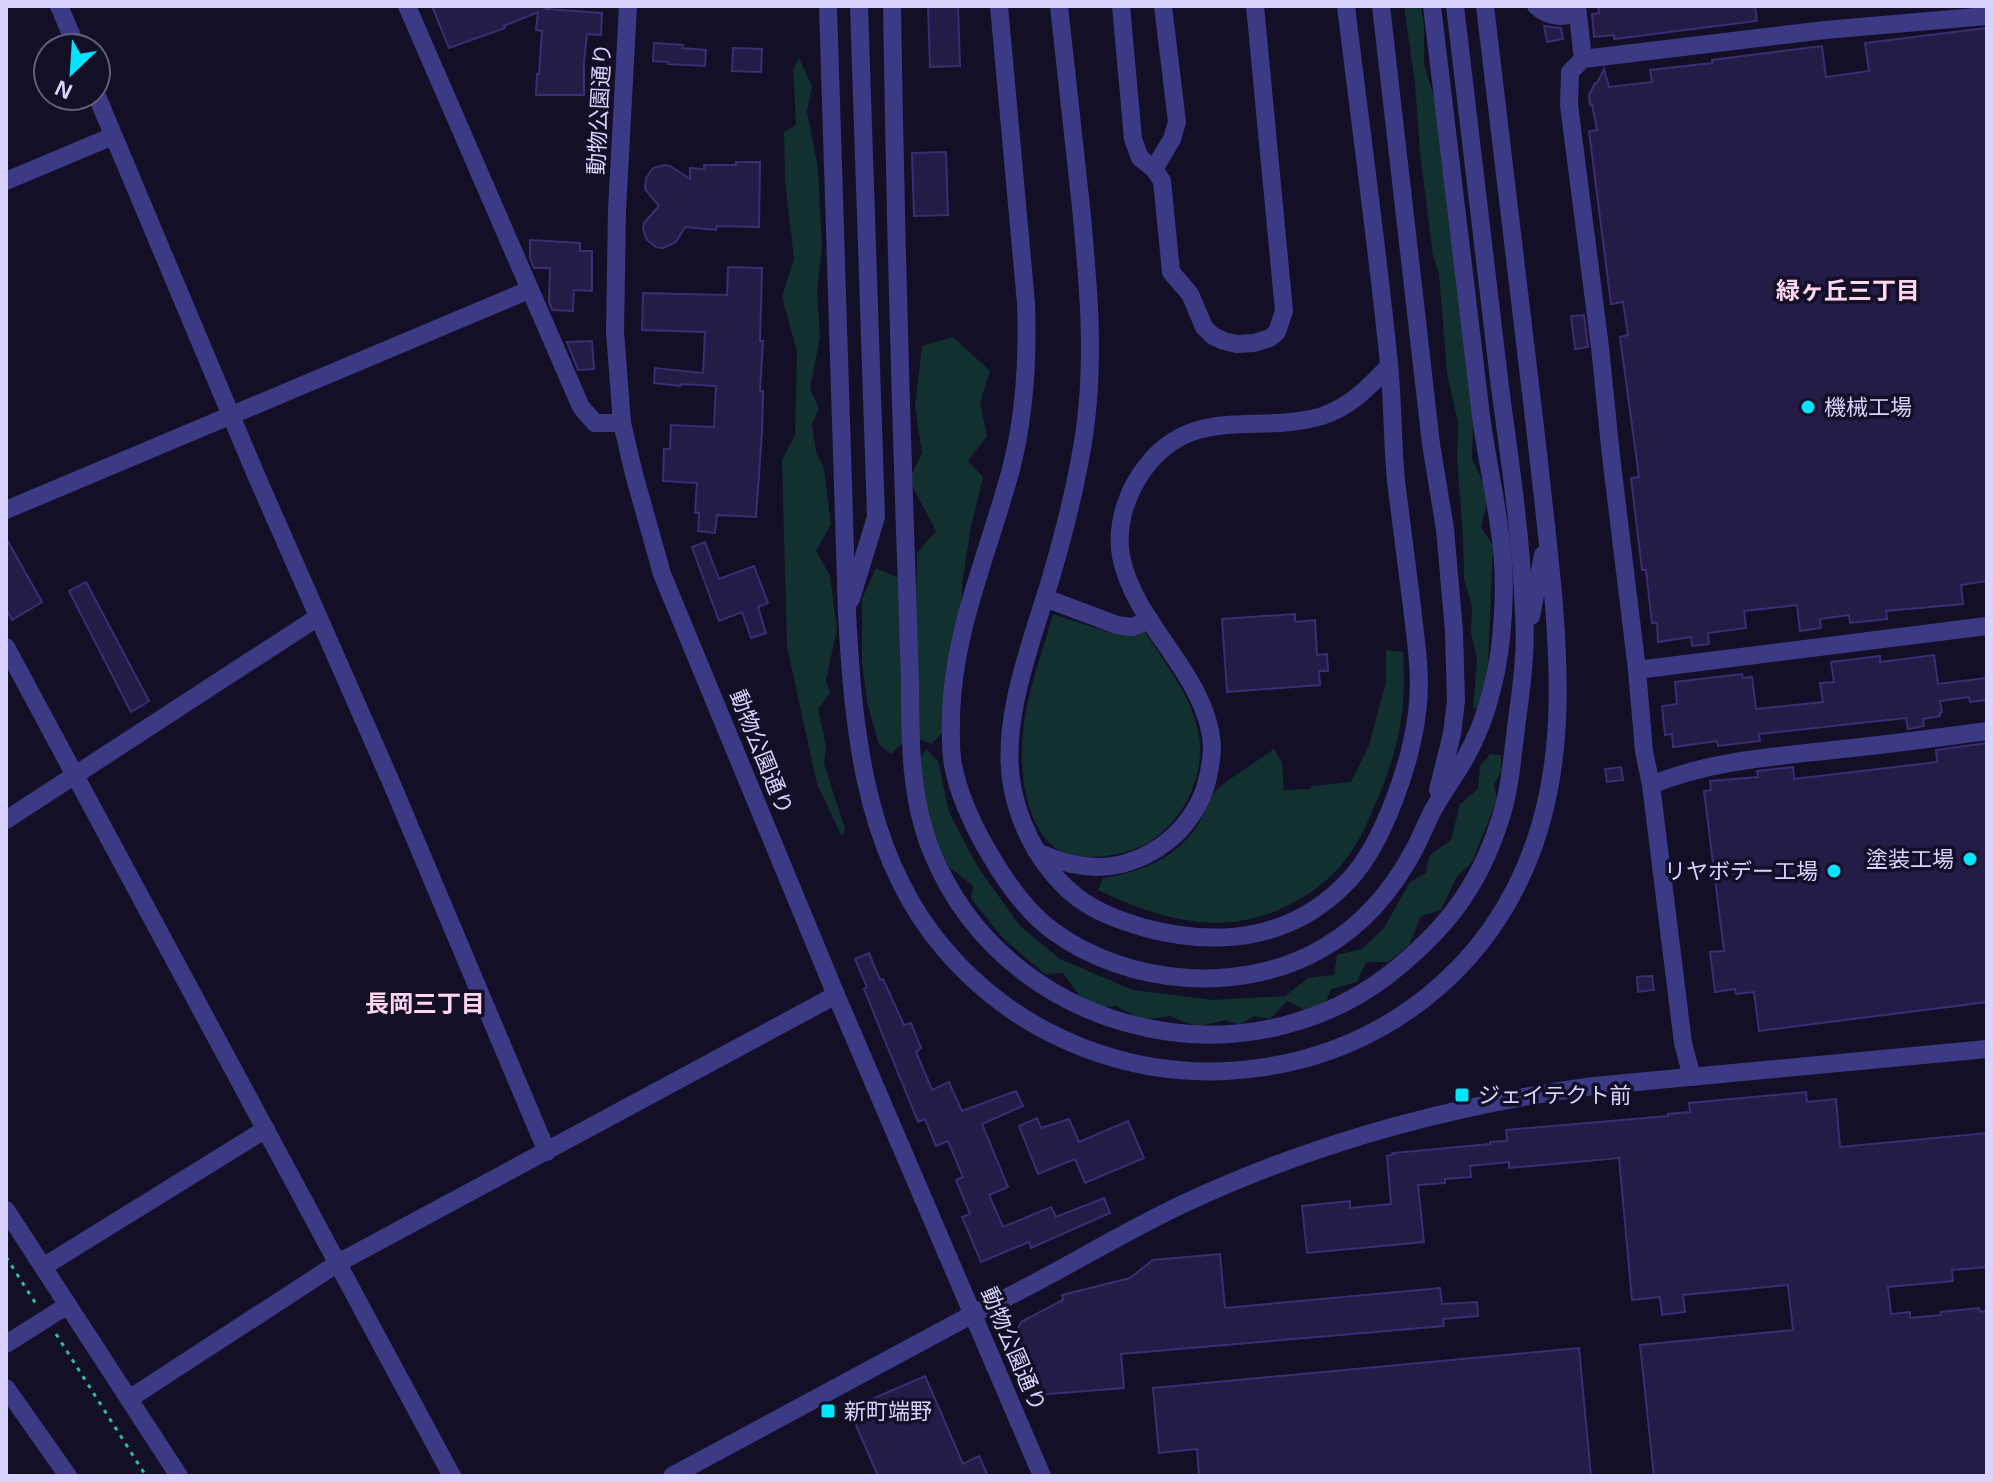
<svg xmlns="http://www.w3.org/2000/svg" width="1993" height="1482" viewBox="0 0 1993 1482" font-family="Arial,'Noto Sans JP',sans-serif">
<rect width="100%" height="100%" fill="#130f26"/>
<!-- green -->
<g fill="#12302f">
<polygon points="1404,6 1421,6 1424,27 1424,64 1438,111 1474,396 1472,459 1489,495 1481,527 1493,545 1488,664 1480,707 1473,709 1477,660 1471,632 1472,607 1464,579 1463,535 1457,460 1458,423 1447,373 1439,273 1433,256 1420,153 1415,84"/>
<polygon points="799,58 812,86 807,112 818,168 822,247 817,290 820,336 810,389 819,409 812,424 816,452 824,469 831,524 816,551 830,576 837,629 826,680 830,693 818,709 826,746 824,764 845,829 842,837 817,784 787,647 782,460 795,435 797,351 782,297 794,259 785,181 784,132 796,125 793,70"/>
<polygon points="953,337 990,371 980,403 987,436 968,461 983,477 971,527 962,584 962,647 944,731 931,744 920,739 913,728 907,729 902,743 891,754 879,745 867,702 862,663 862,599 876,568 899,578 916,618 917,553 936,531 909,480 922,453 915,406 922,346"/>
<path d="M1053,614L1114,634H1128L1143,628C1163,661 1193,697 1199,736C1205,778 1183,822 1146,844C1134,851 1119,854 1105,856C1091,858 1070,858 1058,850C1030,831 1022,787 1022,756C1021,708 1040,660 1053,614Z"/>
<path d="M1386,650L1403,652C1407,708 1399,749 1377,800C1370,817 1363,834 1353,849C1338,873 1315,892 1289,905C1223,938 1161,920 1098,890L1103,878C1141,872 1175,859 1197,826C1204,815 1208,803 1214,793C1221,783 1262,758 1274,749L1282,763L1284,790L1310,789L1312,786L1351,782L1369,745L1386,682Z"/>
<polygon points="926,749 938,761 949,812 977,866 1020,926 1060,959 1133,990 1213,1000 1285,996 1308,978 1334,975 1337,955 1362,949 1384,928 1410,882 1426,873 1429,856 1451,840 1460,804 1478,789 1480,766 1490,754 1501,755 1501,772 1494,784 1497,800 1472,862 1456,878 1441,910 1421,916 1409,945 1388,962 1366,962 1357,982 1331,989 1325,1005 1309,1012 1287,1001 1270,1019 1254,1016 1239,1025 1225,1020 1197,1027 1169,1016 1143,1020 1116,1006 1102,1007 1082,999 1063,973 1045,974 1003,938 971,899 973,886 949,867 924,816 918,761"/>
</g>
<!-- building -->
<g fill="#241b47" stroke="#3b2d73" stroke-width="2">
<polygon points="432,6 551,6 546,9 602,13 601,35 587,34 584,62 584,95 536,95 537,74 539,74 542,31 536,30 538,12 504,26 505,28 449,48"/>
<polygon points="928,6 958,6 960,66 930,67"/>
<polygon points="1598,6 1755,6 1757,21 1614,39 1614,35 1594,37 1592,14 1599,13"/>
<polygon points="1544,26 1561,28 1563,39 1547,42"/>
<polygon points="1987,28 1987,581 1961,585 1963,604 1886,611 1887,619 1850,623 1849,615 1820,619 1821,628 1800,631 1797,605 1744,611 1746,628 1708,633 1709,644 1692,646 1691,637 1658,642 1657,623 1652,623 1646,570 1642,570 1631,478 1639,477 1620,337 1628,335 1623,302 1611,304 1589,131 1597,130 1592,104 1590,105 1589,95 1595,83 1597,83 1604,69 1609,87 1652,82 1650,70 1712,63 1712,60 1822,46 1826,77 1869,71 1865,43"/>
<polygon points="654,43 683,45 682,48 706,50 705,66 668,64 668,62 653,61"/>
<polygon points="733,48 762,49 761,72 732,71"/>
<polygon points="946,152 948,215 914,216 912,153"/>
<polygon points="736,162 760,162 759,227 717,226 716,230 685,227 676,242 663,248 656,247 647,240 643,229 644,223 659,206 645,189 646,178 653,168 664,165 670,166 690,179 690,168 704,169 704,165 736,165"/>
<polygon points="530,240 580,243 580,251 592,251 592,291 574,290 573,311 552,310 549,302 550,268 534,268 530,258"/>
<polygon points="728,267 762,268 760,341 763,341 760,391 763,391 762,432 756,517 717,515 715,533 698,531 699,513 695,513 697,483 663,481 664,449 670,449 671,425 714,427 716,386 680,384 680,386 654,383 655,368 703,373 705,332 642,330 643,293 727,295"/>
<polygon points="1584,315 1588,347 1575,349 1571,316"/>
<polygon points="592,341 594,369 578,370 567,342"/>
<polygon points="6,538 42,602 12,620 6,608"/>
<polygon points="705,542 719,579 754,566 768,603 758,607 766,633 751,638 742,612 719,621 692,547"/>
<polygon points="86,582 149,701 131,712 69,591"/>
<polygon points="1295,614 1295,622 1315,620 1317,655 1327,654 1328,671 1319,671 1320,685 1227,692 1222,619"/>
<polygon points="1934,655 1938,684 1987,678 1987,700 1970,702 1969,697 1940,701 1942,712 1940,713 1940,716 1923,719 1924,726 1908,729 1906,718 1759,734 1760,741 1718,746 1717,741 1673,747 1672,734 1665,735 1662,706 1677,704 1675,682 1742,674 1743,678 1752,677 1756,709 1823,702 1820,683 1834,682 1831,662 1880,656 1880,662"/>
<polygon points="1987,743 1987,1002 1759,1031 1754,992 1736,994 1735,989 1715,992 1710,952 1724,951 1704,791 1711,790 1710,781 1758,777 1757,771 1793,767 1794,779 1937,762 1936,750"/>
<polygon points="1621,767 1623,780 1607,782 1605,769"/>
<polygon points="869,953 880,980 883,979 904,1025 911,1023 921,1048 916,1052 932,1090 949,1082 962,1111 1016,1091 1023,1106 982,1124 1008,1187 989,1195 1003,1227 1051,1207 1056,1217 1104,1198 1110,1213 1031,1248 1029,1242 981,1262 962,1217 970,1214 956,1180 963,1177 948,1141 936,1146 925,1119 918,1122 864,989 867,987 855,959"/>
<polygon points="1652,976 1654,990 1638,992 1637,977"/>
<polygon points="1806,1092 1807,1102 1836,1099 1840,1147 1987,1133 1987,1267 1952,1270 1953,1281 1888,1287 1891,1314 1910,1312 1910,1318 1941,1315 1941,1312 1979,1308 1980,1312 1987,1311 1987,1476 1654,1476 1640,1345 1793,1330 1788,1285 1683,1295 1685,1312 1662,1315 1660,1297 1632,1300 1619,1158 1509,1168 1509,1162 1470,1166 1471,1177 1445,1179 1445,1183 1418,1185 1424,1242 1307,1253 1302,1206 1350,1201 1350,1208 1391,1204 1387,1156 1394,1154 1393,1153 1490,1144 1490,1142 1507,1141 1506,1130 1668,1116 1668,1114 1690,1112 1689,1103"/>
<polygon points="1037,1118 1041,1128 1069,1119 1079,1142 1128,1121 1144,1158 1085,1183 1075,1159 1038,1174 1019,1126"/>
<polygon points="1220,1254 1225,1308 1440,1288 1442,1304 1477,1302 1478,1316 1443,1319 1444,1326 1121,1354 1124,1388 1036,1395 1014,1336 1021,1322 1063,1300 1062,1295 1130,1278 1153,1260"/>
<polygon points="1579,1348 1591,1476 1199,1476 1197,1449 1159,1453 1153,1388"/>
<polygon points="925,1376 963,1464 979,1456 988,1476 878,1476 849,1409"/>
</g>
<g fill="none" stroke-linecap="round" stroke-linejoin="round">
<!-- path -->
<g stroke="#2fb8b0" stroke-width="3" stroke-dasharray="4 6" stroke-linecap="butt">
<polyline points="6,1257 36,1304"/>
<polyline points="56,1334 146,1476"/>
</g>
<!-- minor -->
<g stroke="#3d3a85" stroke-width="18">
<polyline points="59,6 77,48"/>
<polyline points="407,6 581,407 595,423 622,423"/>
<polyline points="628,6 617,210 615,332 622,423 634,474 662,574 836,995 1042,1476"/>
<path d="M828,6L847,613C853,724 863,843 933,935C1100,1151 1445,1103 1535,842C1563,761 1560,677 1553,593C1547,531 1540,471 1533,410C1517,275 1501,141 1485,6"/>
<path d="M892,6C895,200 900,393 907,587C908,619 909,651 910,684C910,740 910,797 931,850C972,952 1063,1017 1170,1032C1246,1042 1325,1023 1387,976C1442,933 1477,891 1499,823C1510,792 1512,759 1516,728C1519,704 1523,680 1524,655C1526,636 1524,615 1523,595C1520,523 1508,450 1499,379C1485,254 1470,130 1455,6"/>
<path d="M999,6L1026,303C1028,358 1025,415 1011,469C989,552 953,630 951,716C951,732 950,750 953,765C963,817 1010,900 1053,931C1128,986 1243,995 1323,948C1363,925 1394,888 1415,848C1421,836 1426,824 1432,812C1441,795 1453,779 1463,762C1476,740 1486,714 1492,689C1504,644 1507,579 1500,533C1495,494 1486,455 1481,416C1465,280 1449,143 1432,6"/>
<path d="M1059,6C1066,73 1074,140 1081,207C1088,281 1095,354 1085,429C1078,478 1066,526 1052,574C1033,639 998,723 1013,791C1022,832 1044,872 1078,898C1098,913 1122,921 1145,928C1221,948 1295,939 1350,879C1384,842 1411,762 1417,713C1422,678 1416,643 1412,607C1407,565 1401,523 1396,481C1392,439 1393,396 1388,354C1376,238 1360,122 1346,6"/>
<polyline points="1121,6 1133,139 1140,158 1154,169 1162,181 1171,272 1190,294 1204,327 1213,336 1224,341 1237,344 1254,343 1270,338 1277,332 1284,311 1255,6"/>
<polyline points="1381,6 1431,444 1445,529 1454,632 1456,701 1452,734 1438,790"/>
<path d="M1536,6C1549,18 1562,17 1578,14"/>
<polyline points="1577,6 1583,59"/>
<polyline points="96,94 256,475 391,782 547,1152"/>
<polyline points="1154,169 1172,139 1177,122 1163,6"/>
<polyline points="6,181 113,136"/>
<polyline points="6,510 529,290"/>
<polyline points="1045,598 1117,625 1132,627 1150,620"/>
<polyline points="851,599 876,517 859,6"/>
<polyline points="1531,616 1543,555"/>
<polyline points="6,647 452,1476"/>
<polyline points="1637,670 1987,626"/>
<path d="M1651,785C1710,761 1770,757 1833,750C1884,745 1936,738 1987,731"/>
<polyline points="6,820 318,617"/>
<path d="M1037,852C1048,856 1060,862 1072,864C1107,872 1140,863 1168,841C1186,827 1202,803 1207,781C1210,769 1212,757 1212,745C1207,674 1134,625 1121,556C1116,528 1125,498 1140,475C1189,401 1255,436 1322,416C1350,407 1369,387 1389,366"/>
<polyline points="1692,1077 1683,1043 1651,785 1644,751 1637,670 1611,456 1600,347 1569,105 1570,72 1583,59 1825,30 1987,16"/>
<polyline points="6,1210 179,1476"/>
<polyline points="43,1267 266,1129"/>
<polyline points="6,1344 68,1305"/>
<polyline points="6,1388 68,1476"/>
<polyline points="129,1399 338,1263 836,995"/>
<path d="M672,1476L973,1314C1045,1281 1111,1238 1183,1204C1313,1143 1451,1105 1594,1086L1987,1049"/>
</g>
</g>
<!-- markers -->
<g fill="#00e5ff" stroke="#130f26" stroke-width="3">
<circle cx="1808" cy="407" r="8"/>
<circle cx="1970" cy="859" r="8"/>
<circle cx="1834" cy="871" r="8"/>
<rect x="1454" y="1087" width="16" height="16" rx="4"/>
<rect x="820" y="1403" width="16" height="16" rx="4"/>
</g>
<g text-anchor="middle" stroke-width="7" stroke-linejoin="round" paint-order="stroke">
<!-- street labels -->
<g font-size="22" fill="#d9d4ff" stroke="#130f26">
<text transform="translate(599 109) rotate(-87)" y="8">動物公園通り</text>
<text transform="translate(762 752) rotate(68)" y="8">動物公園通り</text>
<text transform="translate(1014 1349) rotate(67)" y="8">動物公園通り</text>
</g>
<!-- poi labels -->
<g font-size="22" fill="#d9d4ff" stroke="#130f26" text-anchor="start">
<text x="1824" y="415">機械工場</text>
<text x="1954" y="867" text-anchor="end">塗装工場</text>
<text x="1818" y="879" text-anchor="end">リヤボデー工場</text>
<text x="1478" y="1103">ジェイテクト前</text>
<text x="844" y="1419">新町端野</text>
</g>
<!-- neighbourhood labels -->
<g font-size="24" font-weight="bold" fill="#ffd6f0" stroke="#130f26">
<text x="1848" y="299">緑ヶ丘三丁目</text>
<text x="425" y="1012">長岡三丁目</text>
</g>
</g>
<!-- border -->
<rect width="1993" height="1482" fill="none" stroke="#d9d4ff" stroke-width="16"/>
<!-- north arrow -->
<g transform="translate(72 72) rotate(205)"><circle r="38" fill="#130f26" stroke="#625e7d" stroke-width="2"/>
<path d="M0-6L14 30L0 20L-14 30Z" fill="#00e5ff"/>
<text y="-12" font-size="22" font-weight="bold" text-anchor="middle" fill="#d9d4ff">N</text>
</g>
</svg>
